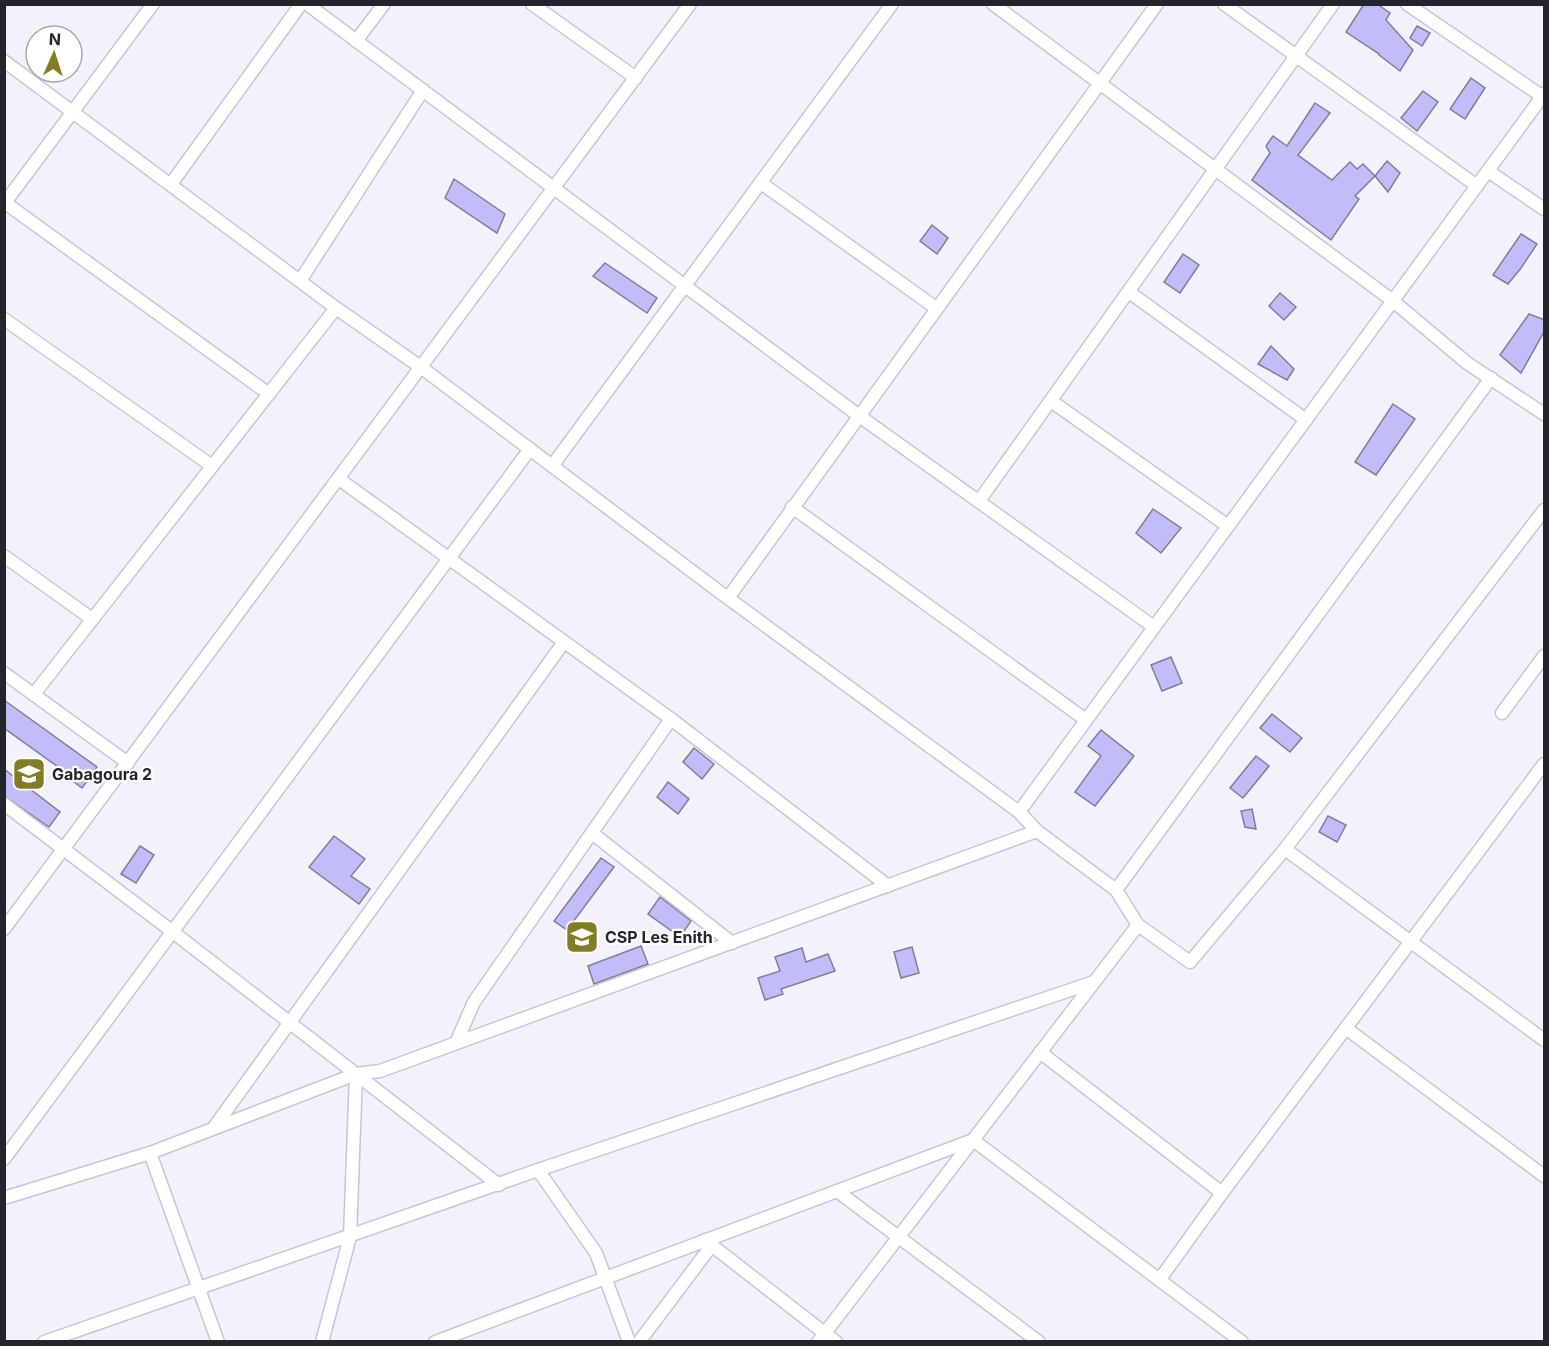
<svg xmlns="http://www.w3.org/2000/svg" width="1549" height="1346" viewBox="0 0 1549 1346" font-family="Inter,sans-serif">
<rect width="100%" height="100%" fill="#f3f2fc"/>
<!-- building -->
<g fill="#c0bdf9" stroke="#7e7e92" stroke-width="1.5">
<polygon points="1364,4 1377,4 1390,13 1386,20 1413,50 1400,71 1379,55 1379,54 1346,32"/>
<polygon points="1417,26 1430,33 1422,46 1410,38"/>
<polygon points="1471,78 1485,88 1465,119 1450,109"/>
<polygon points="1423,91 1438,102 1417,131 1401,118"/>
<polygon points="1315,103 1330,113 1298,155 1332,180 1350,162 1357,169 1363,164 1375,176 1355,196 1359,199 1331,240 1252,180 1270,153 1266,146 1273,136 1287,146"/>
<polygon points="1387,161 1400,173 1388,192 1375,176"/>
<polygon points="454,179 505,214 497,233 445,198"/>
<polygon points="932,225 948,238 937,254 920,241"/>
<polygon points="1521,234 1537,244 1521,268 1508,284 1493,275"/>
<polygon points="1183,254 1199,265 1180,293 1164,282"/>
<polygon points="605,263 657,298 647,313 593,276"/>
<polygon points="1280,293 1296,307 1284,320 1269,306"/>
<polygon points="1529,314 1545,320 1545,330 1521,373 1500,355"/>
<polygon points="1271,346 1294,369 1287,380 1258,364"/>
<polygon points="1393,404 1415,419 1376,475 1355,462"/>
<polygon points="1153,509 1181,528 1161,553 1136,533"/>
<polygon points="1171,657 1182,683 1162,691 1151,665"/>
<polygon points="4,700 97,767 82,788 70,779 72,777 4,728"/>
<polygon points="1272,714 1302,738 1290,752 1260,728"/>
<polygon points="1101,730 1134,756 1095,806 1075,792 1101,756 1088,746"/>
<polygon points="694,748 714,764 702,779 683,762"/>
<polygon points="1256,756 1269,766 1243,798 1230,788"/>
<polygon points="4,769 60,812 49,827 4,796"/>
<polygon points="668,782 689,799 678,814 657,797"/>
<polygon points="1252,809 1256,829 1245,827 1241,811"/>
<polygon points="1328,816 1346,825 1337,842 1319,832"/>
<polygon points="334,836 365,859 351,876 370,889 359,904 309,867"/>
<polygon points="140,846 154,855 136,883 121,874"/>
<polygon points="601,858 614,867 567,930 554,921"/>
<polygon points="660,897 691,921 680,937 648,914"/>
<polygon points="641,946 648,964 594,984 588,966"/>
<polygon points="912,947 919,973 901,978 894,952"/>
<polygon points="802,948 806,962 828,954 835,971 781,989 783,994 765,1000 758,978 780,971 775,957"/>
</g>
<g fill="none" stroke-linecap="round" stroke-linejoin="round">
<defs>
<g id="minor">
<polyline points="307,4 858,415 1154,627"/>
<polyline points="532,4 636,78"/>
<polyline points="993,4 1393,301 1467,363 1544,414"/>
<polyline points="1224,4 1477,186"/>
<polyline points="1407,4 1543,97"/>
<polyline points="356,41 384,4"/>
<polyline points="4,61 336,308 422,368 717,590 1019,812 1037,831 1116,890 1138,925 1190,962 1285,849 1544,510"/>
<polyline points="1488,171 1544,209"/>
<polyline points="761,183 936,308"/>
<polyline points="171,184 301,4"/>
<polyline points="4,202 269,394"/>
<polyline points="4,204 153,4"/>
<polyline points="300,281 423,90"/>
<polyline points="1129,292 1306,420"/>
<polyline points="4,319 212,466"/>
<polyline points="1051,401 1228,526"/>
<polyline points="552,466 892,4"/>
<polyline points="339,479 671,719 888,886"/>
<polyline points="979,501 1333,4"/>
<polyline points="792,507 1086,720"/>
<polyline points="4,556 92,619"/>
<polyline points="728,598 1157,4"/>
<polyline points="4,673 128,763"/>
<polyline points="34,694 336,308"/>
<polyline points="1502,713 1544,656"/>
<polyline points="4,804 173,932 499,1185"/>
<polyline points="1019,812 1544,94"/>
<polyline points="592,833 732,943"/>
<polyline points="1285,849 1544,1040"/>
<polyline points="1116,890 1491,378"/>
<polyline points="4,929 690,4"/>
<polyline points="1347,1029 1544,1176"/>
<polyline points="456,1043 474,1002 671,719"/>
<polyline points="1040,1052 1222,1193"/>
<polyline points="215,1126 564,642"/>
<polyline points="150,1153 218,1342"/>
<polyline points="4,1159 530,449"/>
<polyline points="538,1170 596,1253 629,1342"/>
<polyline points="837,1191 1039,1342"/>
<polyline points="4,1198 150,1153 356,1074 380,1071 1037,831"/>
<polyline points="705,1240 836,1342"/>
<polyline points="1160,1279 1222,1193 1544,764"/>
<polyline points="44,1342 538,1170 1094,982"/>
<polyline points="322,1342 350,1237 356,1074"/>
<polyline points="435,1342 973,1140 1242,1342"/>
<polyline points="639,1342 712,1245"/>
<polyline points="818,1342 1138,925"/>
</g>
</defs>
<!-- minor casing -->
<use href="#minor" stroke="#c5c4db" stroke-width="15"/>
<!-- minor -->
<use href="#minor" stroke="#fff" stroke-width="12"/>
</g>
<!-- icons -->
<defs>
<symbol id="school-square" viewBox="-11 -11 22 22"><rect x="-9" y="-9" width="18" height="18" rx="4" fill="#817d24" stroke="#fff"/><path d="M0-5L7-2L0 1L-7-2ZM-4 1L0 2.5L4 1V4Q0 6-4 4Z" fill="#fff"/></symbol>
</defs>
<g fill-rule="evenodd">
<use href="#school-square" x="10" y="755" width="38" height="38"/>
<use href="#school-square" x="563" y="918" width="38" height="38"/>
</g>
<g text-anchor="middle" stroke-width="4.5" stroke-linejoin="round" paint-order="stroke">
<!-- poi labels -->
<g font-size="16" font-weight="bold" fill="#24242c" stroke="#fff" text-anchor="start">
<text x="52" y="780">Gabagoura 2</text>
<text x="605" y="943">CSP Les Enith</text>
</g>
</g>
<!-- border -->
<rect width="1549" height="1346" fill="none" stroke="#24242c" stroke-width="12"/>
<!-- north arrow -->
<g transform="translate(54 54) rotate(3)"><circle r="28" fill="#ffffff" stroke="#a7a7ab" stroke-width="1.5"/>
<path d="M0-4.5L10 22L0 15L-10 22Z" fill="#817d24"/>
<text y="-9" font-size="16" font-weight="bold" text-anchor="middle" fill="#24242c">N</text>
</g>
</svg>
